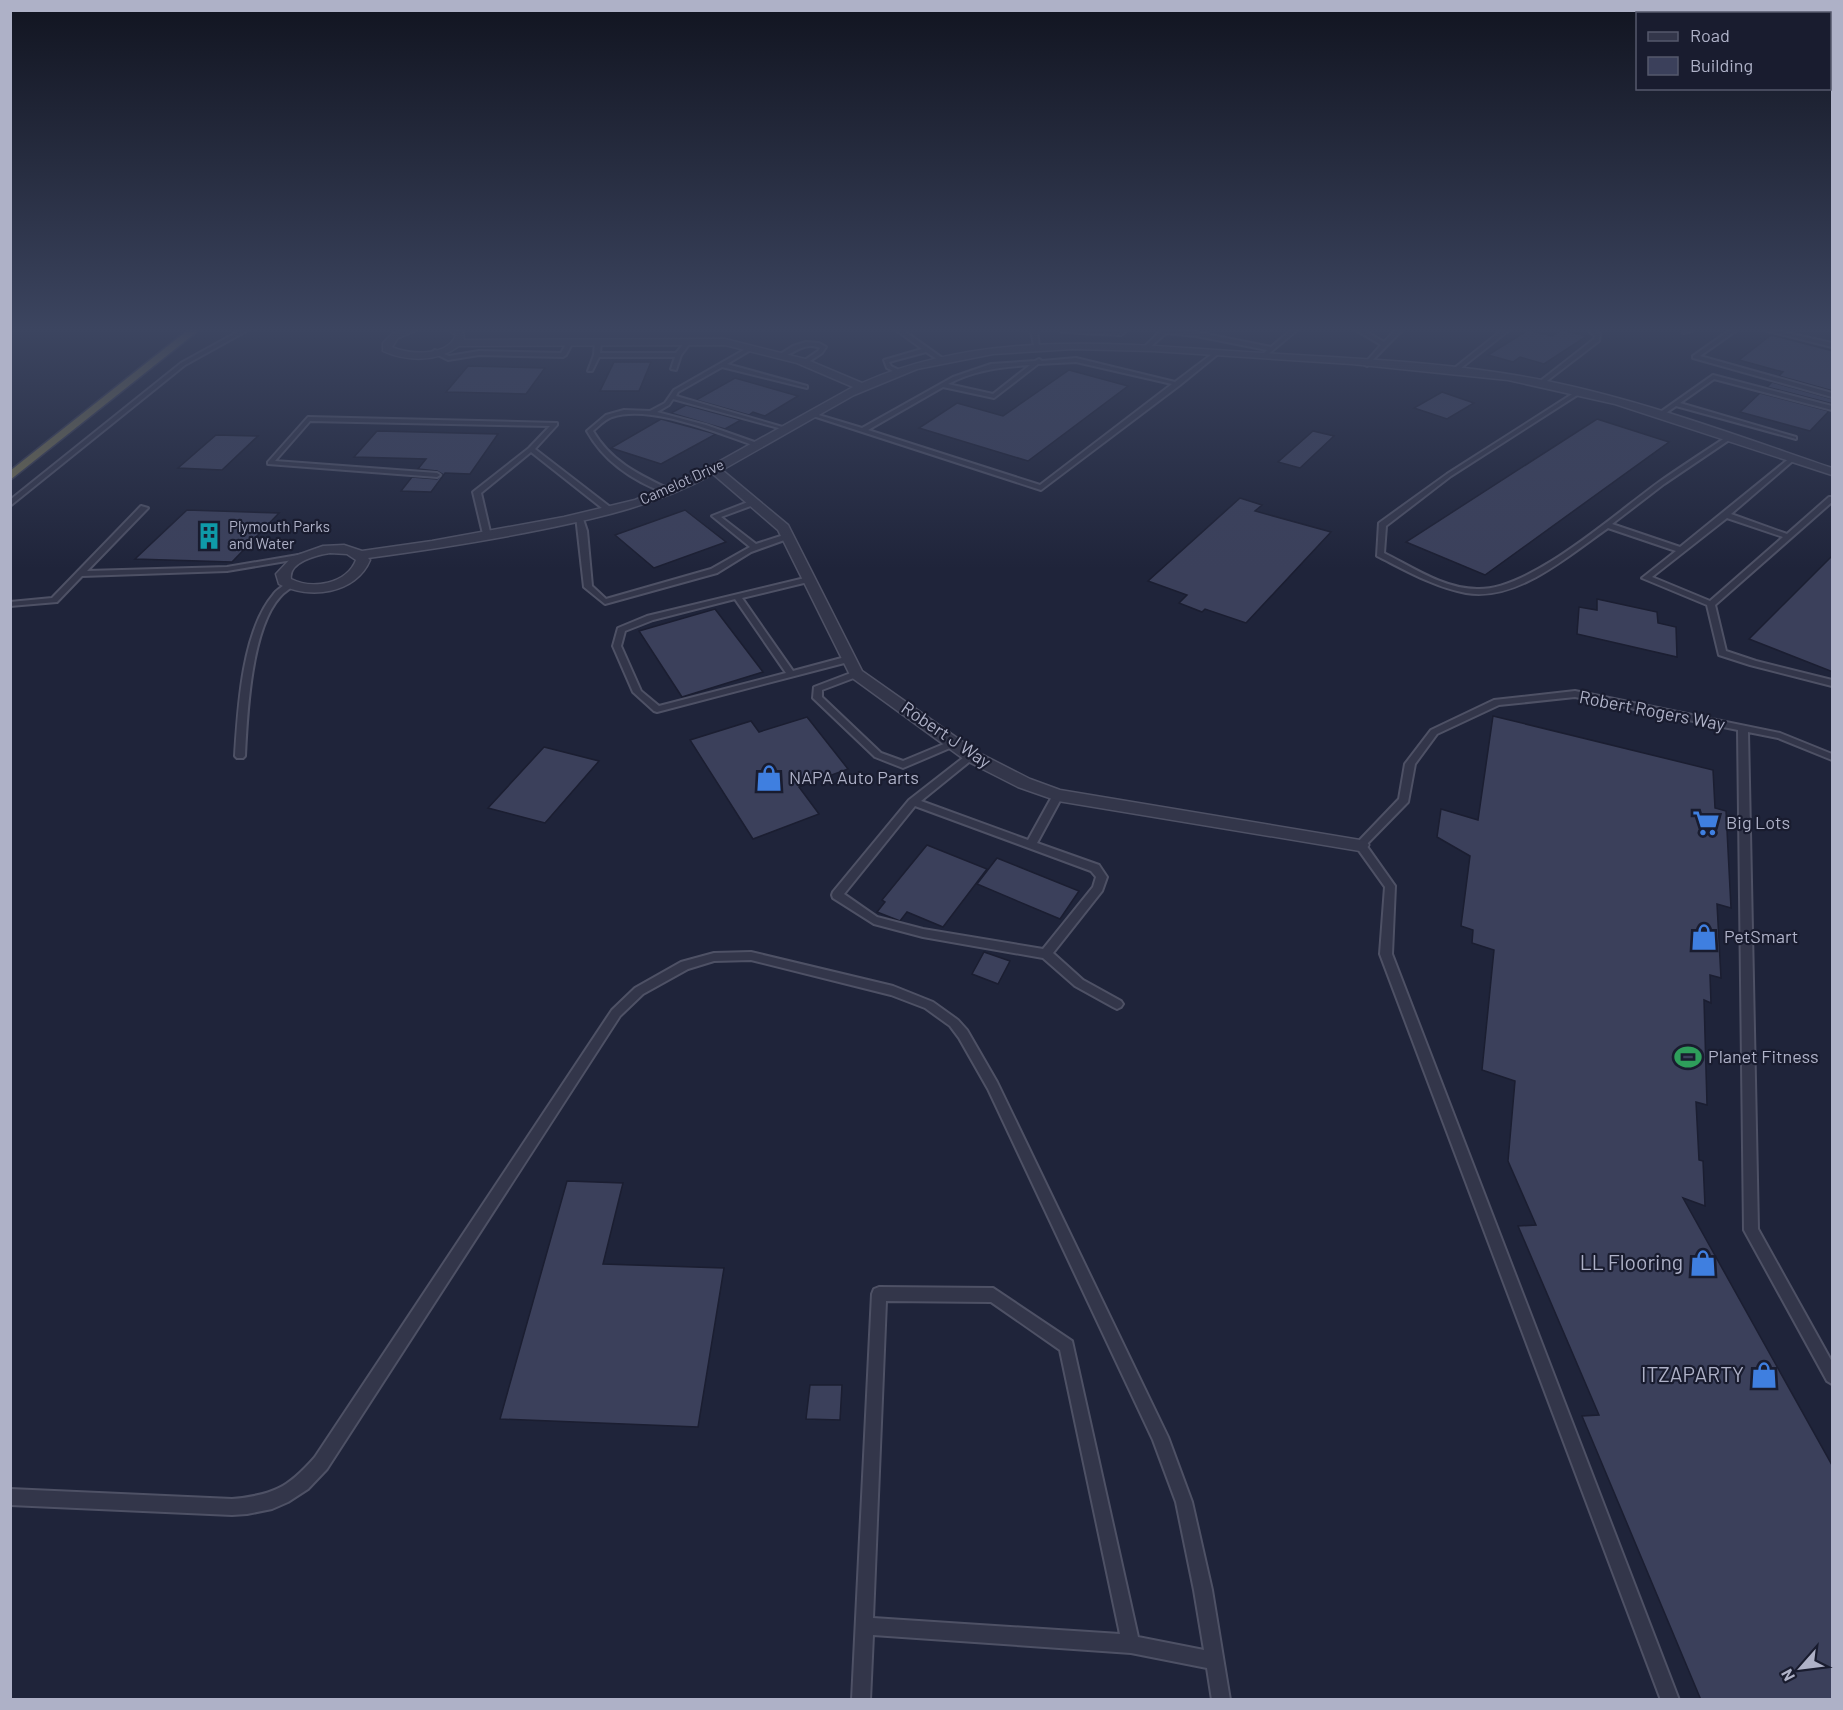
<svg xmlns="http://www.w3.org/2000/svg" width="1843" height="1710" viewBox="0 0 1843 1710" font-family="Barlow,sans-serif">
<rect width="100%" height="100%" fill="#1f243a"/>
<!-- building -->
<g fill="#3b405b" stroke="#1b1e31" stroke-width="1.5">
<polygon points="1528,330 1552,336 1561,330 1587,336 1544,364 1520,357 1513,362 1488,355"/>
<polygon points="1771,335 1833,351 1833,391 1779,376 1783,372 1739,360"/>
<polygon points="614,362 651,362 639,391 600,391"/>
<polygon points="468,366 545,368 526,394 446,392"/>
<polygon points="1069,370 1128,386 1028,461 919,428 957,403 1003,416"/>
<polygon points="735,378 798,396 765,416 753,412 749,415 696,400"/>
<polygon points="1772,382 1833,399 1833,404 1767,387"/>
<polygon points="1442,392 1474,403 1447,419 1414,408"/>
<polygon points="1760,393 1829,411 1810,431 1740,412"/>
<polygon points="686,405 741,420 725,429 671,413"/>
<polygon points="661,419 716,434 661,464 611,448"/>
<polygon points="1597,419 1669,442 1485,575 1406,542"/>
<polygon points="377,431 498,434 470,474 445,473 431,492 401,491 412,477 437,479 442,474 437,471 418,469 426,459 354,457"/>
<polygon points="1313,431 1334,436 1300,468 1278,462"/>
<polygon points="216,435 258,436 222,470 178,468"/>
<polygon points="1240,498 1262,505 1255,511 1331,532 1246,623 1205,609 1202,612 1179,603 1187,595 1148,581"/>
<polygon points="187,510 279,513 232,562 135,559"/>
<polygon points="685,510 726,542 654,568 615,535"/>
<polygon points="1833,555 1833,672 1749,639"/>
<polygon points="1597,599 1657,612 1658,623 1676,627 1677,657 1577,634 1579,607 1597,610"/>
<polygon points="715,609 763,672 682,697 639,631"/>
<polygon points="1493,716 1713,770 1715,808 1726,811 1731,908 1717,904 1721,978 1710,975 1711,1003 1704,1000 1707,1105 1696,1102 1699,1160 1703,1161 1705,1206 1683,1198 1833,1467 1833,1700 1701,1700 1582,1416 1599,1415 1518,1226 1536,1225 1508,1161 1515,1081 1482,1070 1494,950 1472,943 1473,930 1461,926 1470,856 1437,837 1441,809 1478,820"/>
<polygon points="807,717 848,769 799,787 819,814 753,839 690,740 751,721 759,732"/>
<polygon points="544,747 599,761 545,823 488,808"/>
<polygon points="927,845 987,869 943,927 907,912 900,921 877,912 885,902 882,900"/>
<polygon points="997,858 1079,891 1060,919 977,884"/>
<polygon points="984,952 1010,961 998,984 972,974"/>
<polygon points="567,1181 623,1183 603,1264 724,1268 698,1427 500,1419"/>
<polygon points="810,1385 842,1385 840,1420 806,1419"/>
</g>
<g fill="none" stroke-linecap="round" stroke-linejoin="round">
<defs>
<g id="service">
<polygon points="241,330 248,330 185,365 10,506 10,500 181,363"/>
<polygon points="896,330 903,330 945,360 940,361 926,352 889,362 891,366 901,371 901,373 897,373 887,368 884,360 922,349"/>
<polygon points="1031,330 1037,330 1039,347 1034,346"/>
<polygon points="1059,330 1120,331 1128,330 1121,335 1062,332"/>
<polygon points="1162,330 1196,332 1271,347 1291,330 1297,330 1266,356 1263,354 1267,350 1196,336 1166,333 1148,349 1144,349 1144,347"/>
<polygon points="1356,330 1363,330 1384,342 1396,330 1402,330 1367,366 1364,364 1365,363 1381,345"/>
<polygon points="1502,330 1509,330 1456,372 1452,372 1452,370"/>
<polygon points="1588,330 1595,330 1600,334 1599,341 1543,384 1539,384 1539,382 1594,339 1595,336"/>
<polygon points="1686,330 1694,330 1684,333 1683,332"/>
<polygon points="1730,330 1737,330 1700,356 1832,393 1832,397 1693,358 1693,356"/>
<polygon points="1764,330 1774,330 1832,343 1832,347"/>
<polygon points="570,340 573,342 566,355 563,357 479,355 448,360 432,352 435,350 449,356 479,351 561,353 568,341"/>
<polygon points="598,340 601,342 600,353 676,353 686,341 691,342 681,355 676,370 671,369 675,357 599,357 592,371 588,371 594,355 595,342"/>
<path d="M806,342L819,343L826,347L822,353L804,365L801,363L802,362L818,351L820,348C800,340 790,360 777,356L793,346Z"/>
<path d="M749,347L754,348L727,364L807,386V388L722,367L678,392L676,396L786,428V430L673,399L669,405L657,412L706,425L760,444V446H756C717,433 651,404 612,417C604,420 599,426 593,431C611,462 640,475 671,490L672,492L668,494C635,482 604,462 587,431L606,415L624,410L650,411L665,403L674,390Z"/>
<path d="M1216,351L1219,353L1218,354L1180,385L1041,490L807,414L812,413L862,428L953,377L991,364L1035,361L1039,359L1042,361L1076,358L1175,382ZM1076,362L1172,384L1040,485L868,430L943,387L994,398L1038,364ZM1030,365L993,394L948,384C974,370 1001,367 1030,365Z"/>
<polygon points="1713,375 1832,406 1832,410 1714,379 1680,403 1796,437 1796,439 1676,406 1663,415 1659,415 1659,413"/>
<path d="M1580,389L1583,391L1582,392L1451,476L1386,526L1384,553C1412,567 1444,589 1477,589C1530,591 1616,513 1659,482C1682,466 1705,451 1728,436H1732V438L1664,484L1612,524L1680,547L1791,457H1795V459L1731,514L1787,534L1829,497H1832V502L1715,605L1726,651L1756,661L1832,680V686L1750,665L1719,655L1707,605L1642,578L1676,551L1608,528C1569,555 1517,602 1466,593C1434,587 1405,570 1377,556L1379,523L1447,474ZM1727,518L1783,537L1710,601L1652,577Z"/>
<polygon points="308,417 557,423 557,425 535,449 614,510 607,512 531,452 481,493 491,536 484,538 473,492 529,448 550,426 310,421 275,461 437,473 440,475 437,477 268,464 268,462"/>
<polygon points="753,500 756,500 756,504 721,517 756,544 787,534 791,536 790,538 751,552 717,573 605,604 584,587 576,516 582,516 587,531 592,586 606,599 711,569 750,547 712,516"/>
<polygon points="141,506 148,508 87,571 227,567 304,554 308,556 304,558 227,571 82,576 57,602 10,606 10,602 52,598"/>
<path d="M809,577H812V581L742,598L793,671L849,656L853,659L852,661L657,712L654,711L633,692L613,646L618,628L647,616ZM735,599L786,673L659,706L641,691L621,646L625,631L653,620Z"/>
<path d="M287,583H293L294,585C290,589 284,592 280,597C251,629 247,714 245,756L243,758H237L235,756C238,709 242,632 273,595C276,590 282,587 287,583Z"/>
<polygon points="856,671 859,672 859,676 822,690 822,697 881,753 903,761 951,741 957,741 959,743 957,745 903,768 875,757 813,698 814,687"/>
<polygon points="1575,691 1780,733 1832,754 1832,760 1778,738 1748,732 1758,1229 1832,1362 1832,1384 1827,1381 1744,1230 1738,730 1575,697 1499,705 1437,734 1415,764 1408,802 1366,845 1395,886 1392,954 1679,1700 1661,1700 1380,954 1385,887 1355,845 1399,799 1405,764 1431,730 1494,700"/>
<path d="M971,753L974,754L976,756L974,758L921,801L1028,840L1054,793H1062L1063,795L1037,843L1099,865L1107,877L1102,891L1053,953L1083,980L1121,1001L1123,1004L1121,1007L1117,1009L1113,1007L1075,986L1043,958L923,937L874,924L833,898L832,895L833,892L909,800L968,754ZM915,806L1091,871L1096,877L1093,887L1043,949L923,929L877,917L844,894Z"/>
<path d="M751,952L893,986L933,1002L958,1020L967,1030L997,1082L1168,1437L1192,1502L1212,1590L1230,1700H1212L1207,1668L1131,1653L873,1635L870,1700H852L872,1294L874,1289L879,1287L993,1288L1072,1341L1138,1637L1204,1650L1194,1590L1176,1502L1153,1440L988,1089L959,1038L950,1026L925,1008L891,995L751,960L714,961L688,969L643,994L620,1016L327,1469L308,1489L288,1502L272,1509L247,1514L232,1515L10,1505V1489L232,1499C273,1495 288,1488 315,1457L612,1010L635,988L681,962L714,953ZM886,1301L991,1302L1060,1350L1120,1634L873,1618Z"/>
</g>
<path id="minor" d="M403,330H417L398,338L392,347C409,355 448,357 456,335L448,330L463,332L464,340L725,339L805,359L862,383C978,332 1107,342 1230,351C1336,358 1443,360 1547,381C1645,401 1738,436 1832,468V475L1615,404L1508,380L1352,364L1153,351L1073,349L993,354L917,369L854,395L722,470L788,525L862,671L977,752L1030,779L1060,790L1366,841L1369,845L1366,849L1360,851L1058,801L1018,787L965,760L851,677L778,530L713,474C659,504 603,517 544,529C486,541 427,550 368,558L370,560C356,594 309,600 279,584L276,574L292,557L323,546L344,545L362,551L432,541L564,517L635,500L695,475L853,387L797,363L725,345L459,346C437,362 408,362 383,351V343L392,334ZM330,553L347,554L356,560C347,584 312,590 291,579C288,562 317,555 330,553Z"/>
<polygon id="motorway" points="188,330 199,330 10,480 10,471"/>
</defs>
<!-- service casing -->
<use href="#service" stroke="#4e5165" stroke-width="4"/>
<!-- minor casing -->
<use href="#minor" stroke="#4e5165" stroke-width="3"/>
<!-- motorway casing -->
<use href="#motorway" stroke="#3b3e52" stroke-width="3"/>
<!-- service -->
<use href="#service" fill="#33364a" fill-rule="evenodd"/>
<!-- minor -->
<use href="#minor" fill="#33364a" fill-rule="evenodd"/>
<!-- motorway -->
<use href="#motorway" fill="#716d50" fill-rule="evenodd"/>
</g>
<!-- sky -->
<linearGradient id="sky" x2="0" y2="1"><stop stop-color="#111420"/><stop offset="0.58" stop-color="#3c4560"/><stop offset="1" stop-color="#3c4560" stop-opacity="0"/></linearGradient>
<rect width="1843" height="569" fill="url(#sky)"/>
<!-- icons -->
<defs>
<symbol id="building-bare" viewBox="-9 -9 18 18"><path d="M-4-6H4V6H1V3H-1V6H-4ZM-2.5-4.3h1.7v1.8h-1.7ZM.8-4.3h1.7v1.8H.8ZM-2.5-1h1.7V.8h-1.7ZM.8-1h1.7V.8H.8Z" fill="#0f9aa8" stroke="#191c2f" stroke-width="2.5" paint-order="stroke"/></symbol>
<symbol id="shop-bare" viewBox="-9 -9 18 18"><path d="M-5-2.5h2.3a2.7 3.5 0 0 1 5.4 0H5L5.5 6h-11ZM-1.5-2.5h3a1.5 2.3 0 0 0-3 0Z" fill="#3f7fe0" stroke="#191c2f" stroke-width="2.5" paint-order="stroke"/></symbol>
<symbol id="supermarket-bare" viewBox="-9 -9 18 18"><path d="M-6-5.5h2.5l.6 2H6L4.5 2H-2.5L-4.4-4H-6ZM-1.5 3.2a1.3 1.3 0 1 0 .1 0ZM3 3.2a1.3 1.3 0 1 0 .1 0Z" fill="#3f7fe0" stroke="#191c2f" stroke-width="2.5" paint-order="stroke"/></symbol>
<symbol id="stadium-bare" viewBox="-9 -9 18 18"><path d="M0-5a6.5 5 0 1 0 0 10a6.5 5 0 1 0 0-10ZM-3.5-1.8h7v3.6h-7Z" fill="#2e9e5b" stroke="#191c2f" stroke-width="2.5" paint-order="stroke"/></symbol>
</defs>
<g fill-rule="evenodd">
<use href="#building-bare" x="190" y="517" width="38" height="38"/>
<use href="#shop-bare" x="750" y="759" width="38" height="38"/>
<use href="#supermarket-bare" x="1687" y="804" width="38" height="38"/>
<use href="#shop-bare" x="1685" y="918" width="38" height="38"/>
<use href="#stadium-bare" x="1669" y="1038" width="38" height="38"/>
<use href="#shop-bare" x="1684" y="1244" width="38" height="38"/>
<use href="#shop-bare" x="1745" y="1356" width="38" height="38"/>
</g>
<g text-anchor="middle" stroke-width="4.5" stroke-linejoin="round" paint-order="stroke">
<!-- far-street labels -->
<g font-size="15" fill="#aeb1c7" stroke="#191c2f">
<text transform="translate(682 482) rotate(-24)" y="5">Camelot Drive</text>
</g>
<!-- far-poi labels -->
<g font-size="15" fill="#aeb1c7" stroke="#191c2f" text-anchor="start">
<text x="229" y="532">Plymouth Parks<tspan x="229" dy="17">and Water</tspan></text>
</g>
<!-- street labels -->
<g font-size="18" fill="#aeb1c7" stroke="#191c2f">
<text transform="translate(1652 711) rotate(11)" y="6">Robert Rogers Way</text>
<text transform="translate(946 735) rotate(34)" y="6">Robert J Way</text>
</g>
<!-- poi labels -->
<g font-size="18" fill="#aeb1c7" stroke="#191c2f" text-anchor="start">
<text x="789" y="784">NAPA Auto Parts</text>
<text x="1726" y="829">Big Lots</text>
<text x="1724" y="943">PetSmart</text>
<text x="1708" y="1063">Planet Fitness</text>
</g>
<!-- near-poi labels -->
<g font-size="21" fill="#aeb1c7" stroke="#191c2f" text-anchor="end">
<text x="1683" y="1270">LL Flooring</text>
<text x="1744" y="1382">ITZAPARTY</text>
</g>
</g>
<!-- border -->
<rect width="1843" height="1710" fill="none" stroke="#aeb1c7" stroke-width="24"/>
<!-- legend -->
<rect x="1636" y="12" width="195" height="78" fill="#191c2f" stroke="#55586c" stroke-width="1.5"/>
<rect x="1648" y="32" width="30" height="9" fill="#33364a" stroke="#55586c" stroke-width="1.5"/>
<text x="1690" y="42" font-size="18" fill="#aeb1c7">Road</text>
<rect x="1648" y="57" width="30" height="18" fill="#3b405b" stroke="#55586c" stroke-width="1.5"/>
<text x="1690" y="72" font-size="18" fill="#aeb1c7">Building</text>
<!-- north arrow -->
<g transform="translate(1801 1668) rotate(242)" stroke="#191c2f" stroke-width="4.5" paint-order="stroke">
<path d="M0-4.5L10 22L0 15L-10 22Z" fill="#aeb1c7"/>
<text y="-9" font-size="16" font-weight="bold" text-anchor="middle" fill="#aeb1c7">N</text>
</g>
</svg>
